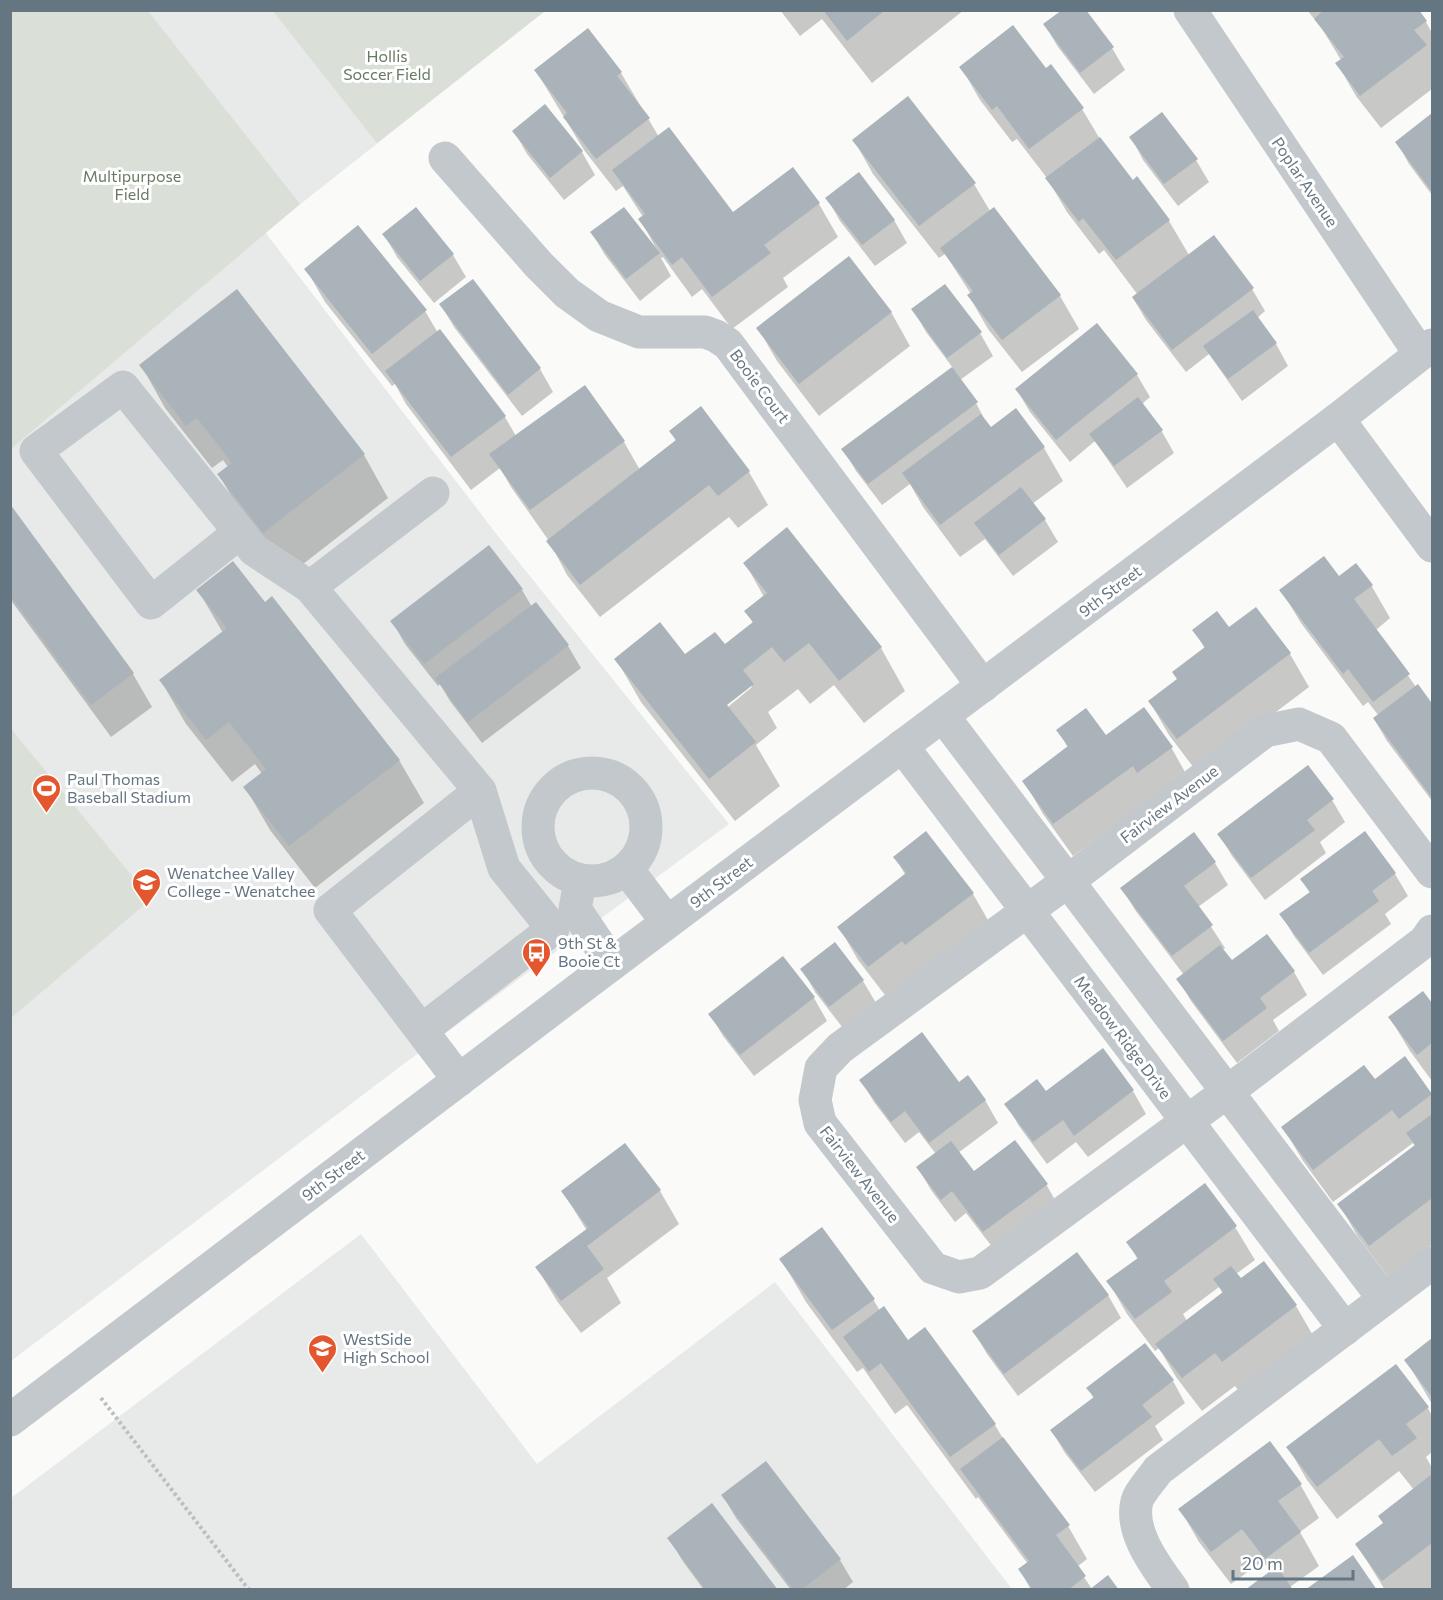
<svg xmlns="http://www.w3.org/2000/svg" width="1443" height="1600" viewBox="0 0 1443 1600" font-family="Commissioner,sans-serif">
<rect width="100%" height="100%" fill="#fafaf8"/>
<!-- built -->
<g fill="#e8e9e9">
<polygon points="11,11 545,11 265,232 501,540 729,824 393,1072 11,1361"/>
<polygon points="361,1234 537,1464 775,1282 1012,1589 11,1590 11,1498"/>
</g>
<!-- green -->
<g fill="#dadfd7">
<polygon points="11,10 148,11 300,204 11,449"/>
<polygon points="273,11 545,11 377,143"/>
<polygon points="11,729 151,899 11,1018 10,1018"/>
</g>
<!-- shadow -->
<g fill="#0003" fill-rule="evenodd">
<polygon points="780,10 964,10 872,83 822,19 800,36"/>
<polygon points="1307,10 1399,10 1402,14 1426,22 1432,33 1432,89 1381,128 1356,96 1337,63 1341,60 1321,27"/>
<polygon points="1045,25 1112,48 1125,70 1094,94 1058,47"/>
<polygon points="961,67 1046,70 1082,109 1100,139 1132,182 1169,221 1189,255 1252,289 1265,311 1257,318 1276,344 1288,366 1242,401 1209,354 1186,372 1146,320 1133,298 1138,295 1104,250 1099,254 1067,212 1047,178 1017,139 1012,142 980,100"/>
<polygon points="536,71 621,73 659,137 732,214 819,204 838,237 783,278 788,287 732,329 702,289 692,297 663,257 661,258 671,276 640,301 605,255 592,233 656,251 657,250 640,219 643,217 623,186 616,191 584,150"/>
<polygon points="545,106 582,152 595,175 564,200 527,154 514,131"/>
<polygon points="1432,115 1432,195 1409,164 1397,142"/>
<polygon points="1131,137 1196,160 1209,182 1178,206 1143,160"/>
<polygon points="854,140 974,184 990,211 1060,296 1079,329 1022,372 988,329 969,296 971,294 945,254 939,258 873,174"/>
<polygon points="827,198 894,220 907,243 875,266 840,221"/>
<polygon points="384,234 453,255 466,277 434,303 397,257"/>
<polygon points="306,269 425,311 438,333 440,331 505,417 516,436 624,442 640,470 676,441 671,432 749,472 768,505 738,528 729,517 600,617 567,575 549,541 511,487 500,468 471,490 406,404 395,384 392,386 325,302"/>
<polygon points="473,281 540,369 553,392 522,416 454,327 441,305"/>
<polygon points="237,291 364,455 388,498 289,575 244,518 219,475 228,467 223,460 212,468 165,408 141,365"/>
<polygon points="913,309 980,333 993,356 960,380 976,403 988,426 1044,448 1063,481 1032,504 1045,520 1058,542 1013,576 985,539 960,557 923,507 910,484 882,505 856,471 843,449 953,368 926,332"/>
<polygon points="891,312 910,346 819,416 777,361 758,328"/>
<polygon points="1097,325 1137,375 1150,397 1142,404 1161,430 1174,453 1127,488 1095,441 1070,462 1030,412 1017,390"/>
<polygon points="10,507 133,674 152,707 111,737 10,599"/>
<path d="M745,563L881,648L905,691L864,723L834,685L810,704L798,689L768,712L777,728L756,745L780,786L735,821L641,702L616,659L685,656L725,646L753,623L746,611L764,597ZM750,685L752,687L723,711L721,709Z"/>
<polygon points="1338,578 1371,585 1390,618 1376,630 1416,687 1430,704 1432,702 1432,801 1387,741 1374,719 1379,716 1368,702 1363,706 1301,623 1281,590"/>
<polygon points="198,590 399,760 424,803 315,888 270,830 245,787 262,774 255,764 232,782 186,724 161,681 223,633"/>
<polygon points="522,590 532,607 536,604 568,646 581,668 482,743 450,701 440,684 438,686 405,644 392,621"/>
<polygon points="1256,609 1290,654 1309,687 1197,772 1169,735 1150,702 1178,681 1205,649 1194,630 1229,629"/>
<polygon points="1058,730 1171,747 1190,781 1153,798 1073,856 1043,814 1024,781 1068,748"/>
<polygon points="1332,800 1345,822 1320,842 1326,853 1265,900 1232,856 1219,834"/>
<polygon points="1365,833 1395,874 1408,896 1385,914 1391,924 1323,975 1294,936 1281,914 1310,893 1302,880"/>
<polygon points="895,857 973,894 992,927 888,999 858,960 839,927 906,876"/>
<polygon points="1215,863 1228,885 1198,907 1225,948 1222,950 1232,962 1266,936 1294,972 1307,995 1273,1020 1279,1031 1237,1063 1191,1001 1178,979 1184,975 1135,910 1122,888"/>
<polygon points="835,944 863,981 876,1003 843,1028 815,992 802,969"/>
<polygon points="783,958 814,998 827,1021 754,1076 723,1036 710,1014"/>
<polygon points="1423,993 1432,1005 1432,1081 1410,1051 1390,1018"/>
<polygon points="1102,1050 1133,1091 1146,1114 1088,1157 1076,1142 1047,1164 1019,1126 1006,1104 1046,1093"/>
<polygon points="1404,1058 1432,1096 1432,1245 1389,1278 1358,1237 1339,1204 1415,1146 1413,1143 1333,1202 1303,1161 1283,1127 1374,1081"/>
<polygon points="861,1080 959,1084 985,1100 998,1123 958,1153 973,1173 1046,1184 1059,1207 997,1253 966,1213 955,1222 931,1190 918,1168 936,1154 919,1132 905,1143 874,1102"/>
<polygon points="625,1145 660,1191 679,1224 607,1278 621,1303 581,1333 557,1301 537,1268 587,1231 563,1192"/>
<path d="M1235,1227L1255,1260L1236,1274L1240,1280L1264,1263L1296,1306L1315,1339L1242,1395L1235,1386L1202,1411L1176,1377L1159,1348L1155,1351L1127,1314L1108,1281L1138,1260L1128,1242ZM1219,1287L1223,1294L1187,1321L1183,1314Z"/>
<polygon points="781,1259 873,1299 880,1311 908,1342 995,1425 1005,1442 1068,1526 1087,1559 1077,1567 1092,1589 1117,1590 1031,1590 1020,1570 1028,1564 978,1497 976,1499 907,1405 895,1414 863,1368 857,1372 806,1302"/>
<polygon points="1108,1295 1121,1318 1018,1396 987,1354 974,1332"/>
<polygon points="1432,1340 1432,1404 1406,1360"/>
<polygon points="1145,1345 1173,1381 1185,1403 1155,1426 1163,1440 1095,1492 1065,1453 1052,1431 1094,1399 1088,1388"/>
<polygon points="1428,1408 1432,1416 1432,1452 1426,1457 1432,1468 1432,1590 1385,1590 1357,1545 1384,1524 1414,1490 1399,1471 1337,1519 1307,1480 1288,1447"/>
<polygon points="1300,1484 1319,1518 1300,1532 1319,1566 1290,1587 1271,1573 1263,1561 1231,1584 1199,1542 1180,1509"/>
<polygon points="723,1496 840,1560 853,1582 843,1590 791,1590 736,1518"/>
<polygon points="669,1538 776,1590 704,1590 682,1560"/>
</g>
<!-- building -->
<g fill="#aab3b9">
<polygon points="823,10 885,10 847,41"/>
<polygon points="1062,10 1086,10 1114,47 1080,73 1043,24"/>
<polygon points="1324,10 1401,10 1402,12 1405,10 1419,10 1427,21 1414,30 1427,45 1360,96 1335,63 1344,57 1314,19"/>
<polygon points="1013,25 1046,68 1051,64 1084,108 1029,149 997,106 992,110 959,67"/>
<polygon points="588,28 622,72 617,76 650,118 596,159 563,117 567,113 534,70"/>
<polygon points="908,96 976,183 919,226 852,140"/>
<polygon points="545,104 583,151 550,178 512,131"/>
<polygon points="1162,112 1198,159 1164,184 1129,137"/>
<polygon points="1432,113 1432,192 1395,142"/>
<polygon points="669,127 733,212 793,167 820,203 764,245 771,253 712,297 682,257 672,265 638,219 645,214 612,170"/>
<polygon points="1100,137 1133,180 1137,176 1170,220 1116,260 1083,218 1079,222 1045,178"/>
<polygon points="859,172 895,220 862,245 825,198"/>
<polygon points="416,207 454,254 420,281 382,234"/>
<polygon points="624,207 660,253 626,279 590,232"/>
<polygon points="994,207 1061,295 1002,340 967,295 973,291 940,248"/>
<polygon points="358,225 427,310 372,354 304,269"/>
<polygon points="1214,235 1254,288 1172,350 1132,297"/>
<polygon points="849,256 892,312 799,384 756,328"/>
<polygon points="473,279 541,368 508,395 439,304"/>
<polygon points="945,284 982,332 947,358 911,309"/>
<polygon points="237,289 365,454 263,533 217,474 232,463 197,418 186,426 139,365"/>
<polygon points="1253,310 1277,343 1228,379 1203,346"/>
<polygon points="1097,323 1138,374 1056,440 1015,389"/>
<polygon points="440,329 506,416 451,457 385,371"/>
<polygon points="952,367 978,402 868,484 841,449"/>
<polygon points="585,385 625,441 530,510 489,454"/>
<polygon points="1138,397 1163,430 1114,466 1089,434"/>
<polygon points="701,406 750,471 718,496 709,485 580,585 546,541 676,440 669,431"/>
<polygon points="1016,408 1045,447 940,525 902,473 981,414 991,427"/>
<polygon points="1021,487 1046,519 999,555 974,523"/>
<polygon points="10,504 134,673 91,705 10,595"/>
<polygon points="787,527 882,647 839,681 809,643 784,662 772,647 743,670 754,684 727,705 756,742 709,779 614,659 660,622 685,654 715,632 725,644 753,622 744,611 767,593 743,563"/>
<polygon points="489,545 523,589 424,664 390,621"/>
<polygon points="1324,556 1339,576 1356,563 1373,585 1354,599 1410,674 1373,702 1348,669 1343,674 1279,590"/>
<polygon points="233,561 265,602 272,596 400,760 289,846 243,787 266,769 229,722 206,740 159,680 227,628 196,590"/>
<polygon points="536,602 569,645 468,722 435,678"/>
<polygon points="1256,607 1291,653 1177,739 1148,701 1177,679 1172,672 1205,647 1192,630 1217,611 1229,627"/>
<polygon points="1418,684 1431,702 1432,700 1432,798 1373,718"/>
<polygon points="1144,707 1173,747 1137,773 1133,766 1053,824 1022,781 1068,746 1056,730 1086,708 1106,735"/>
<polygon points="1308,765 1334,799 1307,820 1315,830 1251,878 1217,834"/>
<polygon points="926,831 974,893 905,945 902,941 868,967 837,927 906,873 893,857"/>
<polygon points="1365,831 1396,873 1372,891 1379,901 1309,953 1279,914 1310,892 1300,879"/>
<polygon points="1194,832 1216,862 1184,886 1213,925 1172,956 1120,888"/>
<polygon points="1267,934 1295,971 1260,998 1267,1008 1223,1041 1176,979 1220,945 1232,960"/>
<polygon points="835,942 864,980 829,1007 800,969"/>
<polygon points="783,956 815,997 740,1055 708,1014"/>
<polygon points="1423,991 1432,1003 1432,1043 1417,1055 1388,1017"/>
<polygon points="922,1032 959,1082 968,1075 986,1100 929,1143 905,1111 891,1122 859,1080"/>
<polygon points="1103,1048 1134,1090 1074,1136 1063,1120 1033,1142 1004,1104 1037,1079 1046,1091"/>
<polygon points="1405,1056 1432,1094 1399,1119 1392,1110 1313,1170 1281,1127 1364,1065 1375,1079"/>
<polygon points="1432,1114 1432,1198 1369,1246 1337,1204 1415,1145 1406,1133"/>
<polygon points="1015,1140 1048,1184 983,1232 952,1191 941,1200 916,1167 951,1141 974,1171"/>
<polygon points="625,1143 661,1190 587,1246 604,1269 561,1301 535,1267 588,1228 561,1191"/>
<polygon points="1205,1183 1237,1226 1164,1281 1172,1292 1135,1319 1106,1281 1138,1258 1126,1242"/>
<polygon points="822,1227 875,1299 832,1330 779,1259"/>
<polygon points="1077,1252 1109,1295 1004,1374 972,1331"/>
<polygon points="1264,1261 1297,1305 1222,1362 1215,1353 1182,1378 1155,1344 1223,1292 1213,1279 1231,1266 1241,1278"/>
<polygon points="884,1306 908,1340 925,1327 996,1424 950,1457 881,1363 869,1372 843,1337"/>
<polygon points="1432,1338 1432,1397 1404,1360"/>
<polygon points="1145,1343 1174,1380 1142,1405 1152,1417 1081,1471 1050,1430 1094,1397 1086,1388"/>
<polygon points="1396,1364 1429,1407 1406,1424 1417,1438 1392,1456 1379,1439 1317,1487 1286,1447"/>
<polygon points="1003,1437 1070,1525 1056,1535 1086,1576 1068,1590 1033,1590 1018,1569 1029,1561 960,1469"/>
<polygon points="1270,1441 1302,1484 1278,1501 1301,1532 1265,1559 1242,1529 1211,1552 1178,1509"/>
<polygon points="766,1461 841,1559 801,1590 794,1590 721,1495"/>
<polygon points="1432,1474 1432,1543 1382,1581 1355,1544 1383,1523 1378,1516"/>
<polygon points="712,1503 778,1590 706,1590 667,1538"/>
<polygon points="1353,1555 1377,1590 1305,1590"/>
<polygon points="1277,1566 1293,1590 1245,1590"/>
<polygon points="1108,1575 1119,1590 1089,1590"/>
</g>
<g fill="none" stroke-linecap="round" stroke-linejoin="round">
<!-- path -->
<polyline stroke="#bbbfc2" stroke-width="4" stroke-dasharray="3 3" stroke-linecap="butt" points="101,1398 249,1590"/>
<!-- minor -->
<g stroke="#c3c8cc" stroke-width="33">
<polyline points="1190,10 1420,354"/>
<polyline points="445,158 538,264 567,293 599,316 639,332 705,332 716,336 728,344 983,686"/>
<polyline points="1338,419 1432,546"/>
<polyline points="433,493 310,587 480,791 330,910 459,1080"/>
<polyline points="239,533 151,603 36,451 123,387 254,550 310,587"/>
<polyline points="943,716 1384,1299"/>
<polyline points="902,746 1345,1329"/>
<circle cx="592" cy="827" r="54"/>
<polyline points="627,869 667,922"/>
<polyline points="1432,872 1331,738 1299,724 1265,731 1068,881 840,1048 821,1068 815,1100 820,1123 933,1268 959,1277 980,1273 1227,1092 1425,941 1432,931"/>
<polyline points="580,881 575,909 612,964"/>
<polyline points="422,1030 553,929 504,868 480,791"/>
<polyline points="10,1420 612,964 1338,419 1432,345"/>
<path d="M1173,1590C1156,1566 1129,1532 1137,1501C1140,1491 1152,1479 1158,1470L1432,1263"/>
</g>
</g>
<!-- icons -->
<defs>
<symbol id="stadium-pin" viewBox="-11 -11 22 30"><path d="M0 17L-7.5 6A9.5 9.5 0 1 1 7.5 6Z" fill="#e4572e" stroke="#fff"/><path d="M0-5a6.5 5 0 1 0 0 10a6.5 5 0 1 0 0-10ZM-3.5-1.8h7v3.6h-7Z" fill="#fff"/></symbol>
<symbol id="university-pin" viewBox="-11 -11 22 30"><path d="M0 17L-7.5 6A9.5 9.5 0 1 1 7.5 6Z" fill="#e4572e" stroke="#fff"/><path d="M0-5L7-2L0 1L-7-2ZM-4 1L0 2.5L4 1V4Q0 6-4 4Z" fill="#fff"/></symbol>
<symbol id="bus-pin" viewBox="-11 -11 22 30"><path d="M0 17L-7.5 6A9.5 9.5 0 1 1 7.5 6Z" fill="#e4572e" stroke="#fff"/><path d="M-5-6H5V4H4V6H2V4H-2V6H-4V4H-5ZM-3.5-4V0h7V-4ZM-3.5 1.2v1.5H-2V1.2ZM2 1.2v1.5H3.5V1.2Z" fill="#fff"/></symbol>
<symbol id="school-pin" viewBox="-11 -11 22 30"><path d="M0 17L-7.5 6A9.5 9.5 0 1 1 7.5 6Z" fill="#e4572e" stroke="#fff"/><path d="M0-5L7-2L0 1L-7-2ZM-4 1L0 2.5L4 1V4Q0 6-4 4Z" fill="#fff"/></symbol>
</defs>
<g fill-rule="evenodd">
<use href="#stadium-pin" x="30" y="772" width="33" height="45"/>
<use href="#university-pin" x="130" y="866" width="33" height="45"/>
<use href="#bus-pin" x="520" y="936" width="33" height="45"/>
<use href="#school-pin" x="306" y="1332" width="33" height="45"/>
</g>
<g text-anchor="middle" stroke-width="6" stroke-linejoin="round" paint-order="stroke">
<!-- park labels -->
<g font-size="16" fill="#687a64" stroke="#fff">
<text x="387" y="62">Hollis<tspan x="387" dy="18">Soccer Field</tspan></text>
<text x="132" y="182">Multipurpose<tspan x="132" dy="18">Field</tspan></text>
</g>
<!-- street labels -->
<g font-size="16" fill="#657683" stroke="#fff">
<text transform="translate(1305 182) rotate(56)" y="6">Poplar Avenue</text>
<text transform="translate(760 386) rotate(53)" y="6">Booie Court</text>
<text transform="translate(1110 591) rotate(-37)" y="6">9th Street</text>
<text transform="translate(1169 804) rotate(-37)" y="6">Fairview Avenue</text>
<text transform="translate(721 882) rotate(-37)" y="6">9th Street</text>
<text transform="translate(1123 1037) rotate(53)" y="6">Meadow Ridge Drive</text>
<text transform="translate(860 1174) rotate(52)" y="6">Fairview Avenue</text>
<text transform="translate(333 1175) rotate(-37)" y="6">9th Street</text>
</g>
<!-- poi labels -->
<g font-size="16" fill="#657683" stroke="#fff" text-anchor="start">
<text x="67" y="785">Paul Thomas<tspan x="67" dy="18">Baseball Stadium</tspan></text>
<text x="167" y="879">Wenatchee Valley<tspan x="167" dy="18">College - Wenatchee</tspan></text>
<text x="558" y="949">9th St &amp;<tspan x="558" dy="18">Booie Ct</tspan></text>
<text x="343" y="1345">WestSide<tspan x="343" dy="18">High School</tspan></text>
</g>
</g>
<!-- border -->
<rect width="1443" height="1600" fill="none" stroke="#657683" stroke-width="24"/>
<!-- scale -->
<path d="M1233 1570v9h120v-9" fill="none" stroke="#657683" stroke-width="3"/>
<text x="1242" y="1570" font-size="18" fill="#657683" stroke="#ffffff" stroke-width="4.5" paint-order="stroke">20 m</text>
</svg>
